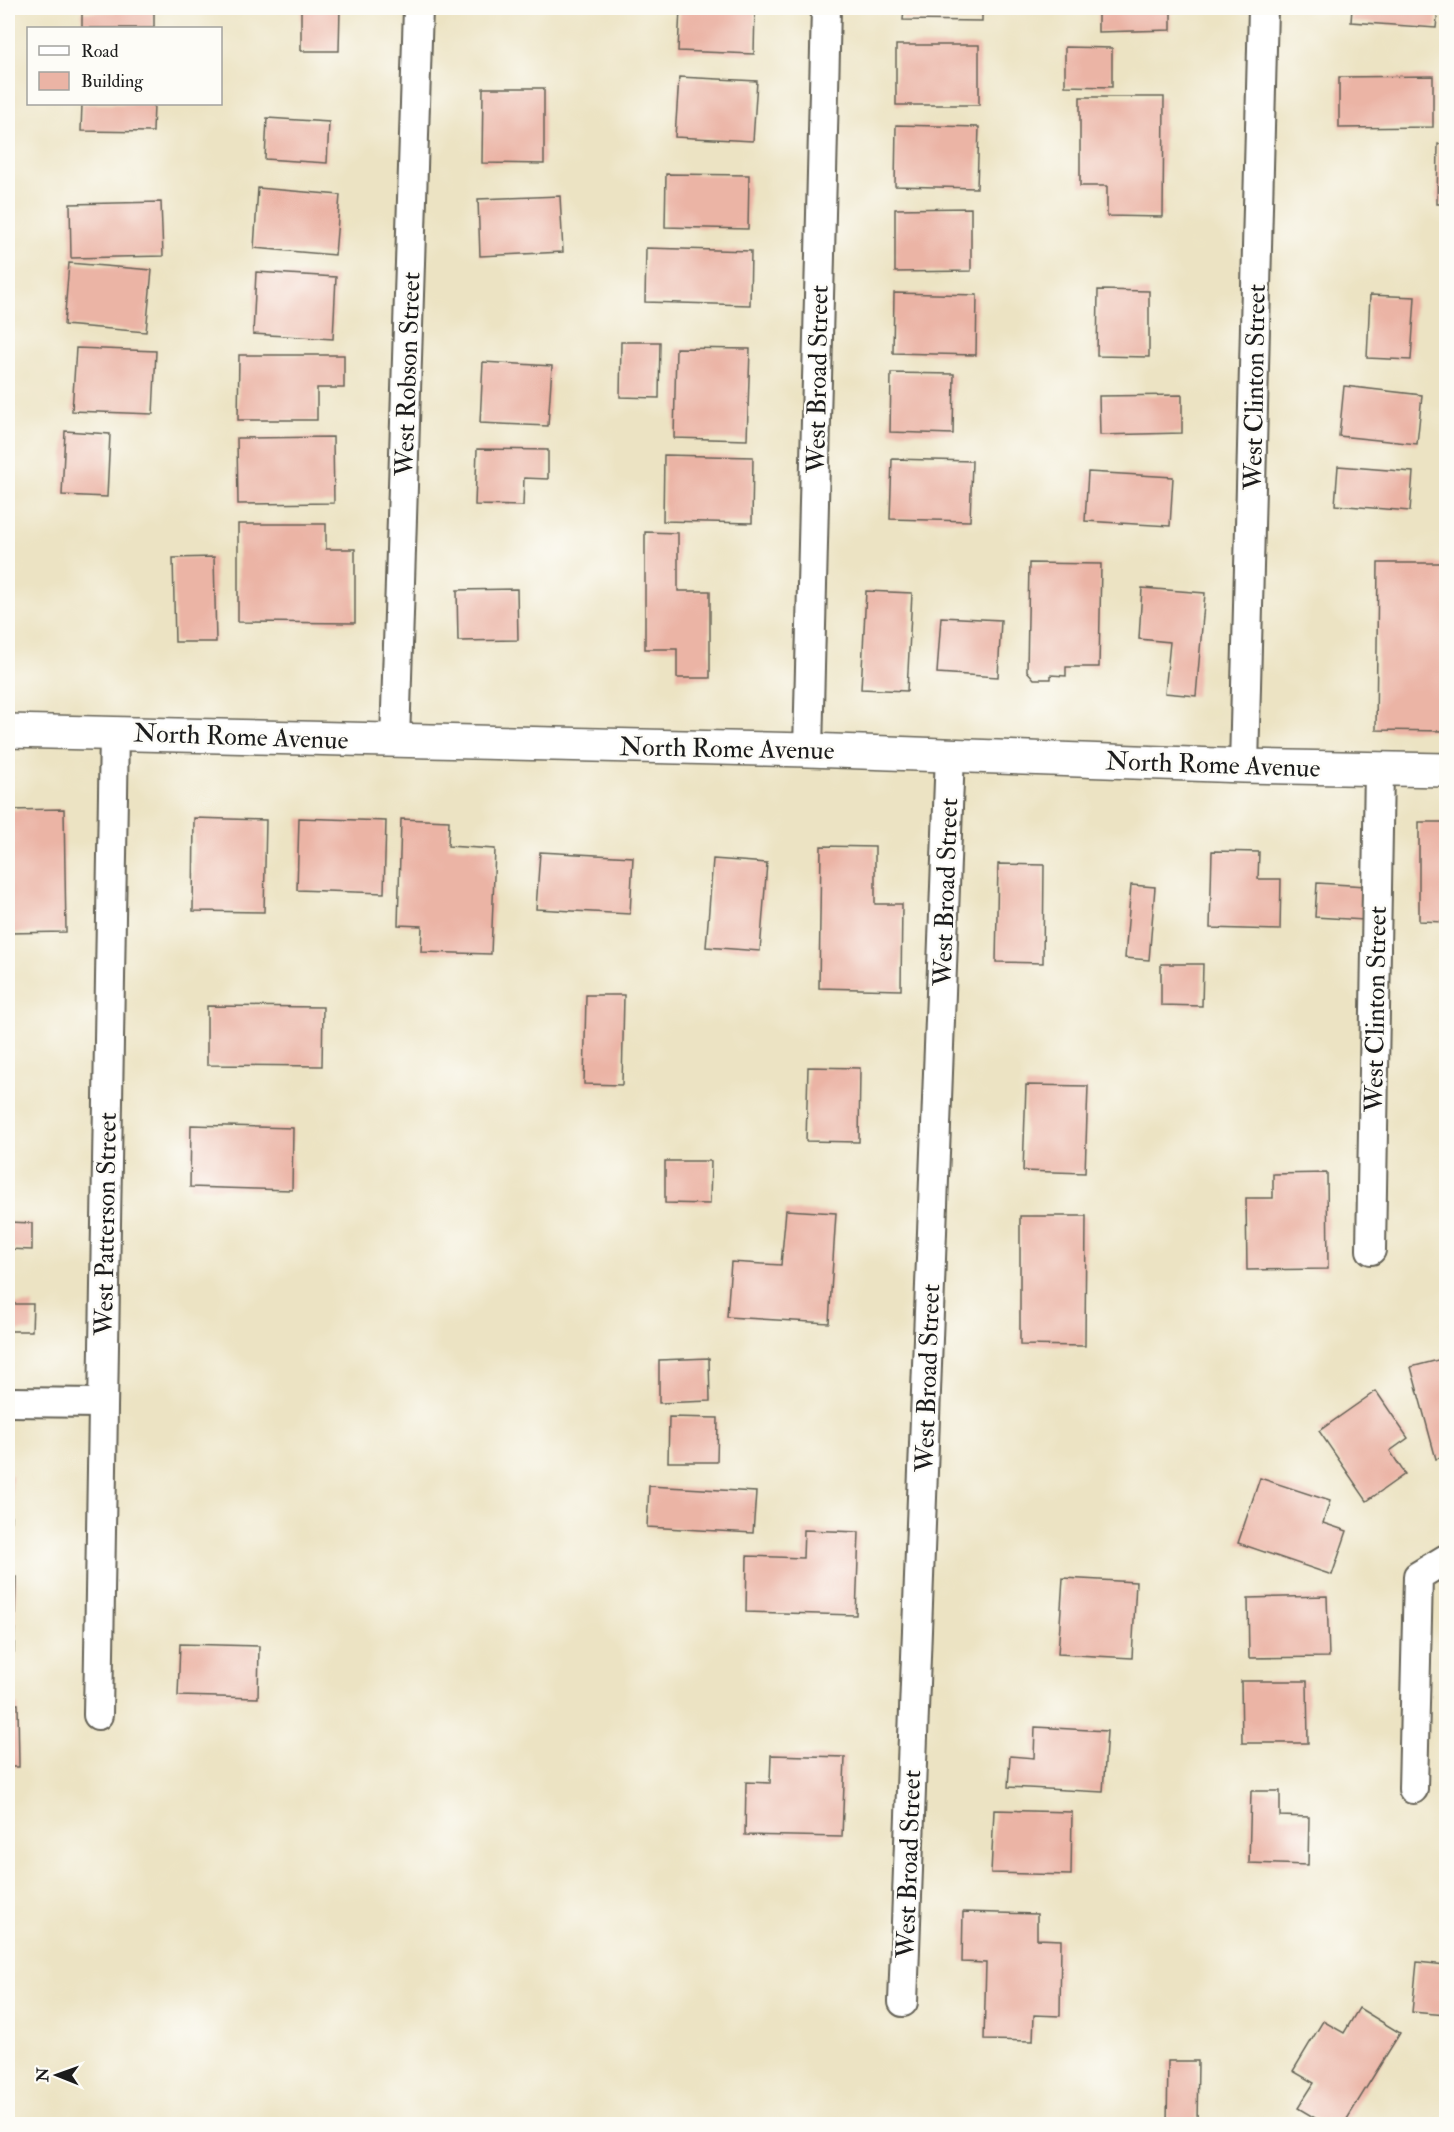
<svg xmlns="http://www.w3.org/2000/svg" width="1454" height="2132" viewBox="0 0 1454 2132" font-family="'IM FELL Double Pica',serif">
<rect width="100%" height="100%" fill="#fdfcf7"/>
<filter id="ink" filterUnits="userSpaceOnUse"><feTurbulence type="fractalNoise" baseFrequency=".0167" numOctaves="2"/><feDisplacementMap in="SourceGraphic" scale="12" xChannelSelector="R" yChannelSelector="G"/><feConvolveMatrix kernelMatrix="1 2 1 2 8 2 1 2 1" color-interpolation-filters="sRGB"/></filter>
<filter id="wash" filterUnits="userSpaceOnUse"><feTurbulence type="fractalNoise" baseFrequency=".008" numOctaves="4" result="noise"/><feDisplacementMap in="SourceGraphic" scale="24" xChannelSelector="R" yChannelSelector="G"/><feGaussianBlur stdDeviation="1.35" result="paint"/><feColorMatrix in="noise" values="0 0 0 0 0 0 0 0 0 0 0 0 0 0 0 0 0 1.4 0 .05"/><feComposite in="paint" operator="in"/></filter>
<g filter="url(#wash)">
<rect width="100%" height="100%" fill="#ece3c3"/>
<g id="blocks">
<!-- building -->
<g fill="#ebb4a5">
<polygon points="301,8 340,8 339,51 301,51"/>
<polygon points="680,8 755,8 754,54 678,51"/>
<polygon points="904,8 982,8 982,21 903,20"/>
<polygon points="1098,8 1171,8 1171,30 1098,32"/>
<polygon points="1352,8 1438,8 1436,28 1351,22"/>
<rect x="82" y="12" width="72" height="16"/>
<rect x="896" y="45" width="83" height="60"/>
<polygon points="1065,47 1112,48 1112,87 1065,86"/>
<polygon points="1433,76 1433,127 1339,128 1339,77"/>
<polygon points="679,77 757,81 753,141 675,137"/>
<polygon points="483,88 544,88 544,164 482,163"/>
<polygon points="1080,97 1164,97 1163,217 1107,216 1107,186 1080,186"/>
<polygon points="82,104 154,104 153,132 81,131"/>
<polygon points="267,118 329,122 327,163 265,159"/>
<polygon points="896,125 979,127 977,188 895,186"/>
<polygon points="1438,144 1446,144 1446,204 1437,204"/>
<polygon points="666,174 749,175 748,229 665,227"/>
<polygon points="258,188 340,195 335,255 254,248"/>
<polygon points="560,196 563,252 480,256 478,199"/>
<polygon points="161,202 163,256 71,258 70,204"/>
<polygon points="971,208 971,271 895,272 895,209"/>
<rect x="1444" y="234" width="2" height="54"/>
<polygon points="646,248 751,251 750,305 645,302"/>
<polygon points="69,263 152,270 146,332 64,325"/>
<polygon points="256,272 336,277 333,339 253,334"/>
<polygon points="1098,290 1149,291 1149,357 1097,356"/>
<polygon points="894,293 977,295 976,355 893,353"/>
<polygon points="1370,295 1415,297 1411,360 1367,358"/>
<polygon points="621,342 660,342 659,398 620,397"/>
<polygon points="76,348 156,351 153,414 72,411"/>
<polygon points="676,348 750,349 747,440 674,438"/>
<polygon points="239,355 344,355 344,388 317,388 317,420 238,420"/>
<polygon points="483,362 552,366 548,426 480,423"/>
<polygon points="891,373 954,374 953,434 890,432"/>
<polygon points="1344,386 1422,395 1417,444 1339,436"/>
<polygon points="1182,395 1182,433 1100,435 1099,396"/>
<polygon points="65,431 110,434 107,497 62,495"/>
<polygon points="333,437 334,503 238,504 237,438"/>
<polygon points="477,449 548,450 548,479 524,478 523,506 475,505"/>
<polygon points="664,455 753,457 752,523 663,521"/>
<polygon points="892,459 972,461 970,521 890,519"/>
<polygon points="1338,466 1413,472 1410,511 1335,505"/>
<polygon points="1088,472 1173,477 1170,526 1085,521"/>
<polygon points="238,524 326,524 326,549 355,549 355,623 238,622"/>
<polygon points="645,532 678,533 678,591 710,591 710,678 677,678 677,649 645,649"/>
<polygon points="214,557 216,642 175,642 173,558"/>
<polygon points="1029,563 1101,564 1099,667 1066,667 1066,676 1051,675 1051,679 1034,679 1027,671"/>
<polygon points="1378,563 1446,563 1446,731 1376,730"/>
<polygon points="1142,588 1205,593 1196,696 1165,693 1170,642 1139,639"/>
<polygon points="517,589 518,640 458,641 457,590"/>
<polygon points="866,591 912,593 907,691 861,689"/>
<polygon points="941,617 1001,620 998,677 937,673"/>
<polygon points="64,809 66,932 8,933 8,810"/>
<polygon points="194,818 266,820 264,912 193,911"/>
<polygon points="299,818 386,821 384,893 297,890"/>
<polygon points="401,819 449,821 448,846 495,849 491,954 421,952 422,926 398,925"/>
<polygon points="1419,822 1446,822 1446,922 1419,921"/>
<polygon points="821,846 875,847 875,904 902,904 901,990 819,988"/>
<polygon points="1212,851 1259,852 1258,879 1281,879 1280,930 1210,928"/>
<polygon points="540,852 633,857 630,914 536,909"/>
<polygon points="713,859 767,863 760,951 706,947"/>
<polygon points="998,864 1044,865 1043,963 996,962"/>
<polygon points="1317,883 1366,886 1364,920 1315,917"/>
<polygon points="1131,885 1155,887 1149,960 1125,958"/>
<polygon points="1161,964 1203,964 1202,1006 1161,1005"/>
<polygon points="586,995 624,995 622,1085 584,1084"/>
<polygon points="207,1006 323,1007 322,1066 207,1065"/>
<polygon points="808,1067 860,1068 859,1142 806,1141"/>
<polygon points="1026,1085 1088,1086 1085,1173 1023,1171"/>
<polygon points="191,1125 293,1128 292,1190 190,1187"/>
<polygon points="665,1161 711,1161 710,1204 665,1203"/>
<polygon points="1327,1173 1328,1269 1247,1270 1246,1198 1273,1198 1273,1174"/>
<polygon points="786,1210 836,1213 829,1323 727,1317 731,1262 781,1265"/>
<polygon points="1020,1216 1086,1216 1085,1346 1020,1345"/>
<polygon points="8,1222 32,1223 32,1250 8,1249"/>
<polygon points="8,1304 33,1304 32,1331 8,1331"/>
<polygon points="709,1358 710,1401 659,1403 659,1360"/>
<polygon points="1446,1358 1446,1456 1436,1459 1411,1367"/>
<polygon points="1376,1391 1408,1438 1390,1451 1405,1474 1367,1501 1319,1431"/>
<polygon points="669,1417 718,1418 717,1462 668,1462"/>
<polygon points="8,1475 12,1475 10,1547 8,1547"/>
<polygon points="1260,1478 1330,1501 1323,1523 1347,1531 1332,1575 1238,1543"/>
<polygon points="649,1486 756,1492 753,1533 647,1527"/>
<polygon points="804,1530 859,1532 856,1615 746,1612 747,1556 803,1558"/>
<polygon points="8,1577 16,1577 14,1652 8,1652"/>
<polygon points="1063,1578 1136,1582 1132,1658 1058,1654"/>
<polygon points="1327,1596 1329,1657 1249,1658 1248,1598"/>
<polygon points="180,1644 259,1646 258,1698 178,1696"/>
<polygon points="1241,1681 1307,1681 1308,1743 1242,1743"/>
<polygon points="8,1704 18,1704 19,1767 8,1767"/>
<polygon points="1035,1727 1107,1731 1103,1792 1008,1787 1010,1756 1034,1758"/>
<polygon points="771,1755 845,1757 842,1837 745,1835 746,1782 770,1783"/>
<polygon points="1251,1791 1280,1791 1280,1816 1309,1817 1308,1865 1249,1863"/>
<polygon points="994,1810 1072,1812 1071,1875 991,1873"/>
<polygon points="963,1912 1037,1914 1037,1939 1061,1940 1060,2016 1034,2015 1033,2041 984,2040 986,1963 962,1962"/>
<polygon points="1417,1962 1446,1965 1446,2015 1412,2012"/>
<polygon points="1359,2008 1400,2033 1344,2124 1325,2124 1298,2108 1314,2083 1293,2071 1323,2021 1344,2033"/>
<polygon points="1168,2061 1198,2061 1197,2124 1167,2124"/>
</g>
</g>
</g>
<g filter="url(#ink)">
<use href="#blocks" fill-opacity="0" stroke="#656256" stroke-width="1.5"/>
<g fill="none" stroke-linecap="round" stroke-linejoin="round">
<defs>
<g id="minor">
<polyline points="395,741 418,8"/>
<polyline points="808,750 826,8"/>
<polyline points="1244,766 1263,8"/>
<polyline points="1371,1250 1379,769"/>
<polyline points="8,1402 102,1403"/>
<polyline points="98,1715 114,733"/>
<polyline points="1413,1789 1418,1576 1446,1559"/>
<polyline points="903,2002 950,754"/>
</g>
<polyline id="tertiary" points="8,731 808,750 1244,766 1446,770"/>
</defs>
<!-- minor casing -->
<use href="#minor" stroke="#656256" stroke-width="32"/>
<!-- tertiary casing -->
<use href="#tertiary" stroke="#656256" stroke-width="36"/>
<!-- minor -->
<use href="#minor" stroke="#fff" stroke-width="28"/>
<!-- tertiary -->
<use href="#tertiary" stroke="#fff" stroke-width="33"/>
</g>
</g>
<g text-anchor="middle" stroke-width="5" stroke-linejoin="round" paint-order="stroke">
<!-- street labels -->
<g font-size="26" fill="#1c1c1c" stroke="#fdfcf7">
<text transform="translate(407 374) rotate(-88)" y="9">West Robson Street</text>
<text transform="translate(817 379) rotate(-89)" y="9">West Broad Street</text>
<text transform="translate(1254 387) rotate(-89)" y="9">West Clinton Street</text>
<text transform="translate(241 736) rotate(2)" y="9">North Rome Avenue</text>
<text transform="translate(727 748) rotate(1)" y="9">North Rome Avenue</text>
<text transform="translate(1213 764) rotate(2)" y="9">North Rome Avenue</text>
<text transform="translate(945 892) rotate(-88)" y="9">West Broad Street</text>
<text transform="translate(1375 1009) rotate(-89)" y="9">West Clinton Street</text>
<text transform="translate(105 1224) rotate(-89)" y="9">West Patterson Street</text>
<text transform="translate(927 1378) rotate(-88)" y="9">West Broad Street</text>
<text transform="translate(908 1864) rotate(-88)" y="9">West Broad Street</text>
</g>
</g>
<!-- margin -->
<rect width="1454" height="2132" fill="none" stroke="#fdfcf7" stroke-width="30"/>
<!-- legend -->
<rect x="27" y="27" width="195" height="78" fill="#fdfcf7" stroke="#a3a29f" stroke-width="1.5"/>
<rect x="39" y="46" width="30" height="9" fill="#ffffff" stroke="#a3a29f" stroke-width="1.5"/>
<text x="81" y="57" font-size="18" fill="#1c1c1c">Road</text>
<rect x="39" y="72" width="30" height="18" fill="#ebb4a5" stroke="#a3a29f" stroke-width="1.5"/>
<text x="81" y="87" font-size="18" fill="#1c1c1c">Building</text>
<!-- north arrow -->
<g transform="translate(57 2075) rotate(271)" stroke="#fdfcf7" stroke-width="4.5" paint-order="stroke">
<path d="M0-4.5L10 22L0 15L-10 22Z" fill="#1c1c1c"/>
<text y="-9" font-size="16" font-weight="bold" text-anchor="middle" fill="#1c1c1c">N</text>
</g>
</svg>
